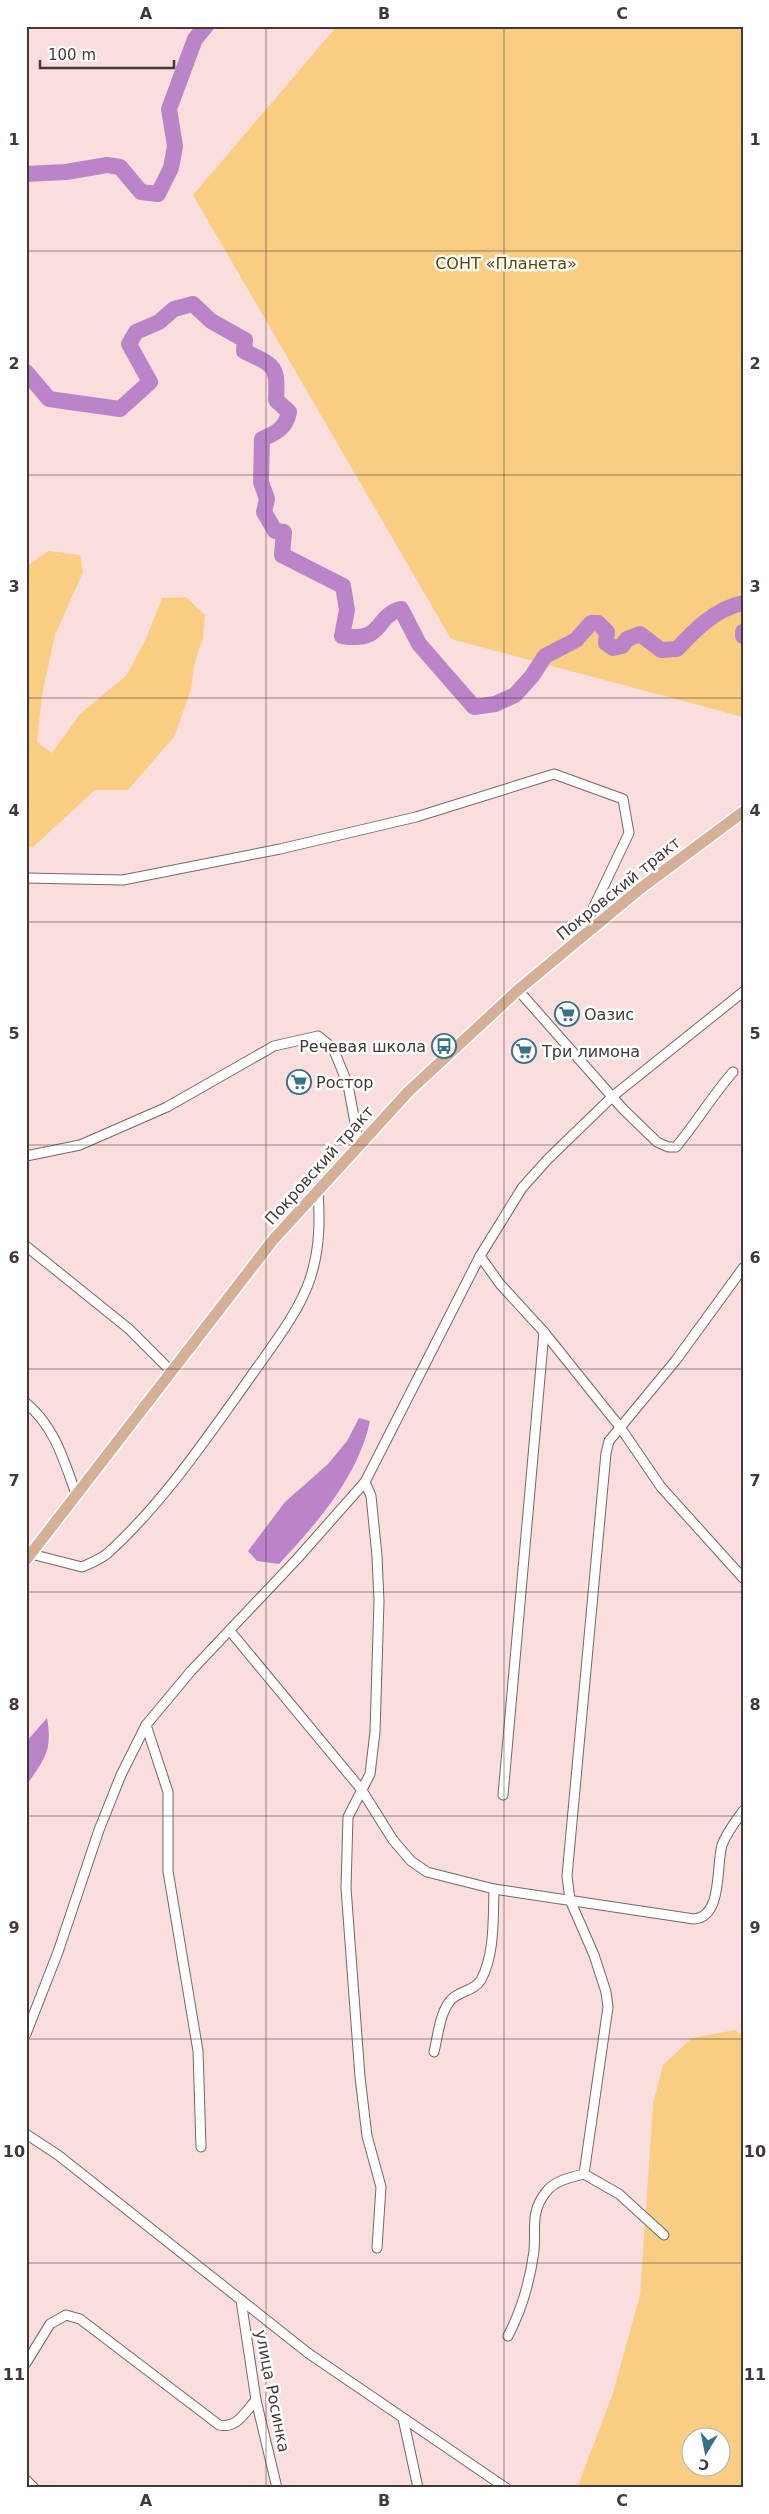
<svg xmlns="http://www.w3.org/2000/svg" width="769" height="2514" viewBox="0 0 769 2514" font-family="'DejaVu Sans',sans-serif">
<rect width="100%" height="100%" fill="#fadedd"/>
<!-- green -->
<g fill="#f9ce83" fill-rule="evenodd">
<polygon points="337,26 743,26 743,717 451,639 193,195"/>
<polygon points="48,551 80,555 83,572 55,635 42,695 37,742 52,753 80,714 126,676 146,639 162,598 186,597 205,615 203,638 194,665 191,690 174,737 128,790 95,790 32,848 26,845 26,567"/>
<path d="M735,2030L743,2036V2488H577L613,2393L640,2295L653,2104L663,2065L692,2038ZM692,2436H722V2466H692Z"/>
</g>
<!-- water -->
<g fill="#bb84c9">
<path d="M359,1418L370,1421C358,1477 317,1523 279,1564L257,1561L248,1551L285,1502L328,1464L347,1441Z"/>
<path d="M47,1718C53,1752 44,1759 26,1786V1742Z"/>
</g>
<g fill="none" stroke-linecap="round" stroke-linejoin="round">
<!-- river -->
<g stroke="#bb84c9" stroke-width="16">
<polyline points="26,174 66,172 107,165 120,167 141,192 158,194 171,168 175,146 169,109 195,39 206,26"/>
<path d="M26,372L49,399L120,409L150,382L129,344L136,332L159,322L174,309L193,304L211,321L245,340L244,351C275,366 278,365 276,400L289,412C286,428 276,433 262,439L261,482L267,499L264,512L275,531L284,532L282,555L343,586L347,610L342,636C385,643 374,616 401,609L419,644L474,707L495,704L515,695L532,676L545,656L576,640L591,623H598L607,632L606,643L613,648L622,646L627,639L640,634L661,650L677,649C696,629 715,609 743,603"/>
<polyline points="743,632 743,636"/>
</g>
<defs>
<g id="minor">
<polyline points="26,878 123,880 280,849 416,817 554,774 623,799 629,833 579,938"/>
<path d="M518,990L623,1109L657,1142L668,1147H676C696,1123 712,1096 733,1072"/>
<polyline points="743,992 613,1096 548,1159 522,1188 480,1256 500,1284 544,1332 620,1427 661,1487 743,1578"/>
<polyline points="26,1156 80,1145 167,1107 274,1046 318,1036 333,1048 348,1085 359,1144"/>
<polyline points="26,1246 129,1329 171,1371"/>
<path d="M26,1403C55,1427 64,1461 76,1494"/>
<polyline points="365,1482 371,1496 377,1556 379,1601 375,1732 370,1774 348,1817 346,1888 360,2077 367,2136 381,2187 377,2248"/>
<path d="M26,1549L31,1554L82,1567C91,1563 101,1559 108,1553C163,1503 206,1439 249,1379C269,1350 299,1313 310,1279C320,1249 320,1221 318,1190"/>
<path d="M230,1631L361,1789L393,1840L411,1861L427,1872L494,1889L694,1919C723,1917 716,1865 722,1845C727,1832 735,1822 743,1811"/>
<polyline points="146,1725 168,1792 168,1871 198,2051 201,2147"/>
<polyline points="503,1795 544,1332"/>
<polyline points="26,2034 58,1952 99,1830 121,1775 146,1725 191,1671 297,1559 365,1482 480,1256"/>
<path d="M434,2052C438,2036 440,2009 453,1998C461,1991 475,1990 481,1980C495,1954 493,1918 494,1889"/>
<polyline points="26,2134 58,2155 308,2353 506,2488"/>
<polyline points="584,2174 619,2194 664,2235"/>
<polyline points="241,2300 256,2400 277,2488"/>
<path d="M508,2336C522,2309 530,2281 534,2251C536,2228 530,2212 546,2192C554,2181 571,2177 584,2174L608,2007L606,1992L594,1955L570,1900L567,1876L606,1453L609,1441L676,1360L743,1268"/>
<path d="M26,2363L50,2324L66,2315L80,2319L219,2425C237,2429 245,2412 256,2400"/>
<polyline points="403,2418 418,2488"/>
<polyline points="26,2480 34,2488"/>
</g>
<polyline id="major" points="26,1560 273,1240 408,1092 518,990 641,888 743,812"/>
</defs>
<!-- minor casing -->
<use href="#minor" stroke="#7c6464" stroke-width="11"/>
<!-- major casing -->
<use href="#major" stroke="#fff" stroke-width="14"/>
<!-- minor -->
<use href="#minor" stroke="#fff" stroke-width="9"/>
<!-- major -->
<use href="#major" stroke="#d6af97" stroke-width="11"/>
</g>
<!-- grid -->
<path fill="none" stroke="#423837" stroke-width="1" stroke-opacity="0.55" d="M266,26V2488M504,26V2488M26,251H743M26,475H743M26,698H743M26,922H743M26,1145H743M26,1369H743M26,1592H743M26,1816H743M26,2039H743M26,2263H743"/>
<!-- icons -->
<defs>
<symbol id="supermarket-ring" viewBox="-11 -11 22 22"><circle r="9.5" fill="#fff" stroke="#367089" stroke-width="1.5"/><path d="M-6-5.5h2.5l.6 2H6L4.5 2H-2.5L-4.4-4H-6ZM-1.5 3.2a1.3 1.3 0 1 0 .1 0ZM3 3.2a1.3 1.3 0 1 0 .1 0Z" fill="#367089"/></symbol>
<symbol id="bus-ring" viewBox="-11 -11 22 22"><circle r="9.5" fill="#fff" stroke="#367089" stroke-width="1.5"/><path d="M-5-6H5V4H4V6H2V4H-2V6H-4V4H-5ZM-3.5-4V0h7V-4ZM-3.5 1.2v1.5H-2V1.2ZM2 1.2v1.5H3.5V1.2Z" fill="#367089"/></symbol>
</defs>
<g fill-rule="evenodd">
<use href="#supermarket-ring" x="553" y="1000" width="28" height="28"/>
<use href="#bus-ring" x="430" y="1032" width="28" height="28"/>
<use href="#supermarket-ring" x="510" y="1037" width="28" height="28"/>
<use href="#supermarket-ring" x="285" y="1068" width="28" height="28"/>
</g>
<g text-anchor="middle" stroke-width="5" stroke-linejoin="round" paint-order="stroke">
<!-- park labels -->
<g font-size="16" fill="#634500" stroke="#fff">
<text x="506" y="269">СОНТ «Планета»</text>
</g>
<!-- street labels -->
<g font-size="16" fill="#423837" stroke="#fff">
<text transform="translate(618 888) rotate(-39)" y="6">Покровский тракт</text>
<text transform="translate(319 1165) rotate(-48)" y="6">Покровский тракт</text>
<text transform="translate(273 2391) rotate(79)" y="6">улица Росинка</text>
</g>
<!-- poi labels -->
<g font-size="16" fill="#423837" stroke="#fff" text-anchor="start">
<text x="584" y="1020">Оазис</text>
<text x="426" y="1052" text-anchor="end">Речевая школа</text>
<text x="542" y="1057">Три лимона</text>
<text x="316" y="1088">Ростор</text>
</g>
</g>
<!-- border -->
<rect width="769" height="2514" fill="none" stroke="#ffffff" stroke-width="55"/>
<!-- north arrow -->
<g transform="translate(706 2452) rotate(190)"><circle r="24" fill="#ffffff" stroke="#b3afaf"/>
<path d="M0-4L9 19L0 12L-9 19Z" fill="#367089"/>
<text y="-8" font-size="14" font-weight="bold" text-anchor="middle" fill="#423837">С</text>
</g>
<!-- scale -->
<path d="M40 60v8h134v-8" fill="none" stroke="#423837" stroke-width="2.5"/>
<text x="48" y="60" font-size="15" fill="#423837" stroke="#ffffff" stroke-width="4" paint-order="stroke">100 m</text>
<rect x="28" y="28" width="714" height="2458" fill="none" stroke="#423837" stroke-width="2"/>
<g font-size="16" text-anchor="middle" font-weight="bold" fill="#423837">
<text x="146" y="19">A</text>
<text x="384" y="19">B</text>
<text x="622" y="19">C</text>
<text x="14" y="145">1</text>
<text x="755" y="145">1</text>
<text x="14" y="369">2</text>
<text x="755" y="369">2</text>
<text x="14" y="592">3</text>
<text x="755" y="592">3</text>
<text x="14" y="816">4</text>
<text x="755" y="816">4</text>
<text x="14" y="1039">5</text>
<text x="755" y="1039">5</text>
<text x="14" y="1263">6</text>
<text x="755" y="1263">6</text>
<text x="14" y="1486">7</text>
<text x="755" y="1486">7</text>
<text x="14" y="1710">8</text>
<text x="755" y="1710">8</text>
<text x="14" y="1933">9</text>
<text x="755" y="1933">9</text>
<text x="14" y="2157">10</text>
<text x="755" y="2157">10</text>
<text x="14" y="2380">11</text>
<text x="755" y="2380">11</text>
<text x="146" y="2506">A</text>
<text x="384" y="2506">B</text>
<text x="622" y="2506">C</text>
</g>
</svg>
